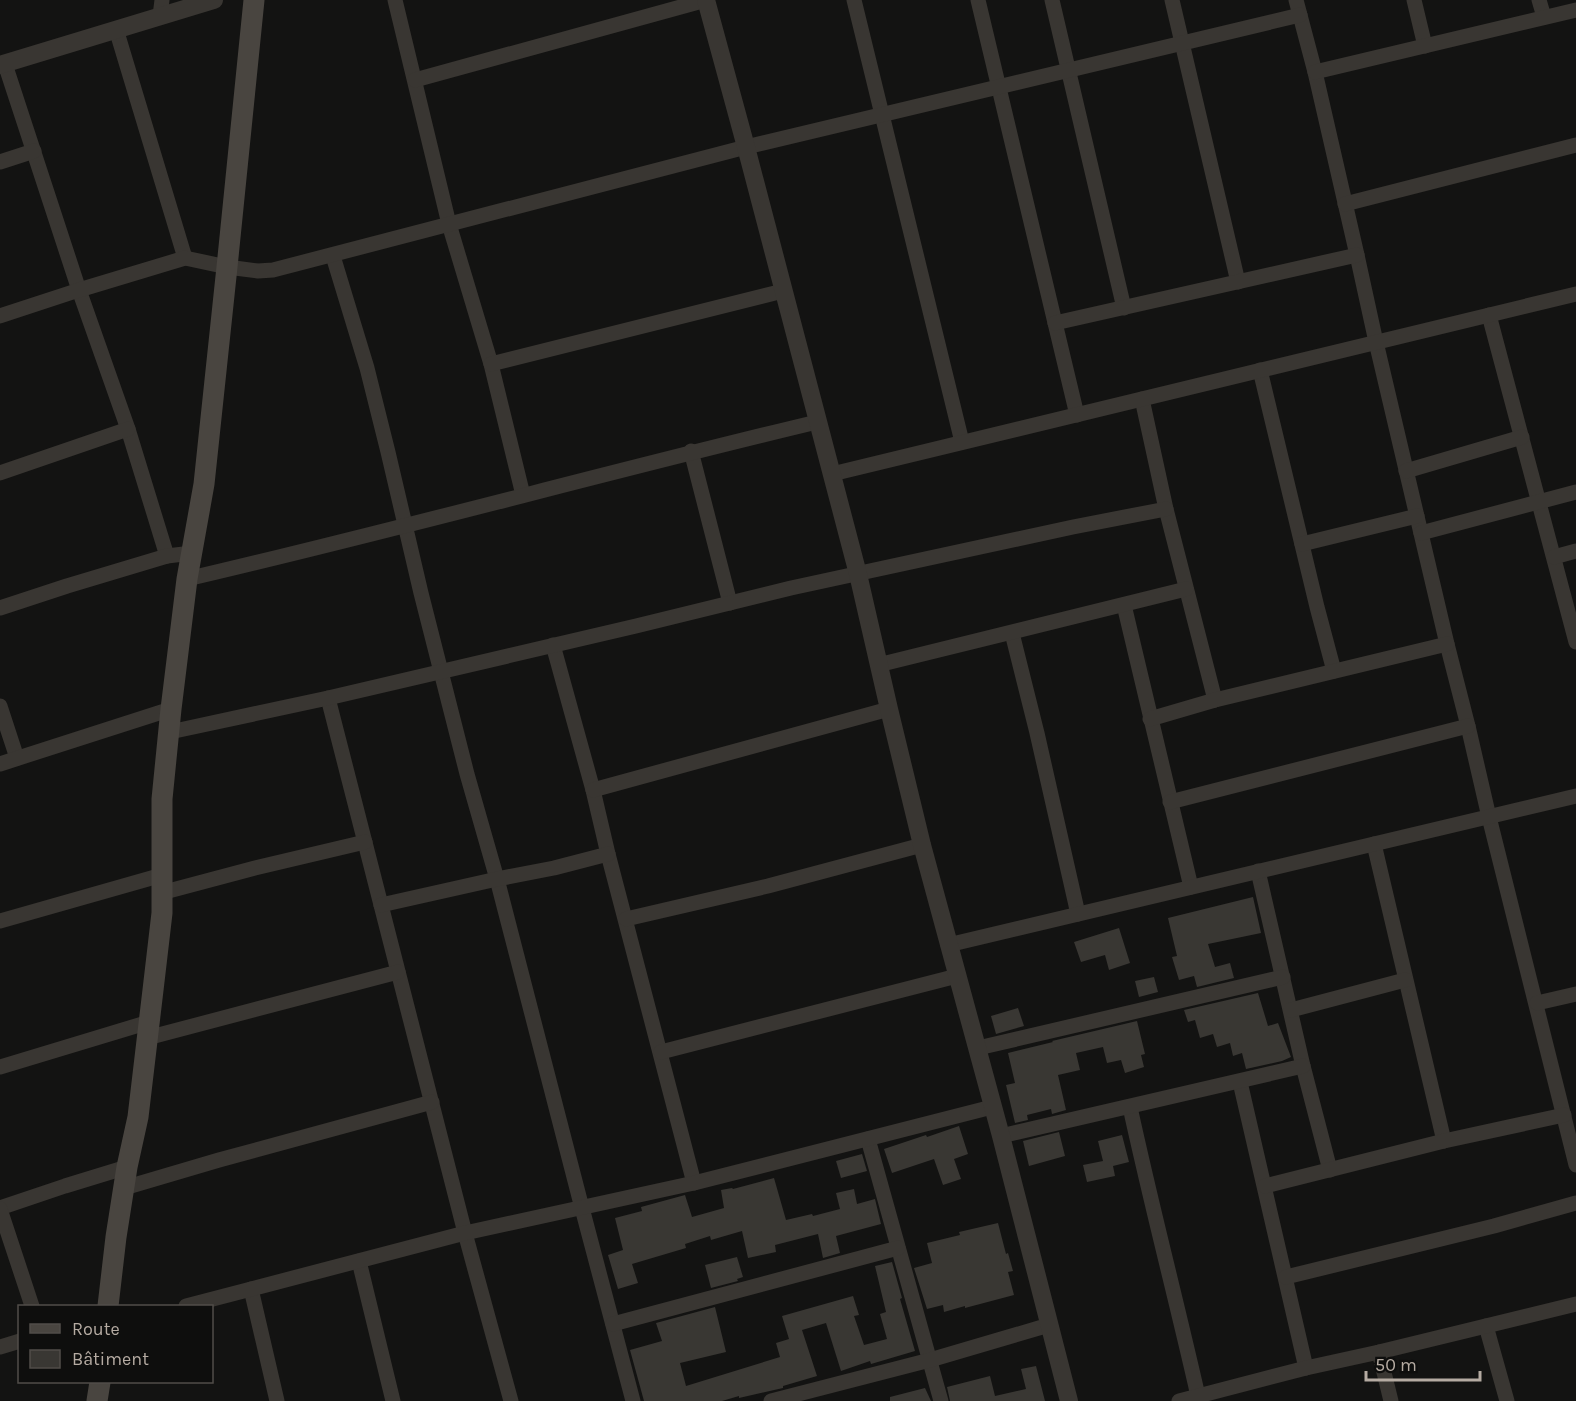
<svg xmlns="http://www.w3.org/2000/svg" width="1576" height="1401" viewBox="0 0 1576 1401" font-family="Karla,sans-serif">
<rect width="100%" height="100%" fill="#131312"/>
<!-- building -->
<g fill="#393733">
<polygon points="1253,897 1261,933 1208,944 1215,967 1230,963 1234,978 1197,987 1194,976 1179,980 1172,957 1177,956 1168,918"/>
<polygon points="1119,928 1130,963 1109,970 1105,955 1081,962 1074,942"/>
<polygon points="1154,977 1158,992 1139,997 1135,981"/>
<polygon points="1258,993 1268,1026 1278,1023 1291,1057 1282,1061 1246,1069 1242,1053 1233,1056 1230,1043 1217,1047 1213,1034 1200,1038 1195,1020 1188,1022 1184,1010"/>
<polygon points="1018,1008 1024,1026 996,1034 991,1016"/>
<polygon points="1137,1021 1145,1054 1141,1055 1144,1067 1125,1073 1121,1060 1107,1063 1103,1047 1076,1053 1080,1070 1058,1075 1066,1110 1052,1114 1051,1109 1027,1115 1028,1120 1015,1123 1006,1085 1015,1083 1008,1053 1053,1042 1052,1041"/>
<polygon points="959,1126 968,1154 954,1159 961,1179 943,1185 934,1159 892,1173 884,1149 926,1135 927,1137"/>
<polygon points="1059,1132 1065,1156 1029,1166 1023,1141"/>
<polygon points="1122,1135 1129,1162 1113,1166 1115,1176 1087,1182 1083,1165 1103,1161 1098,1141"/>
<polygon points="862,1154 867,1171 841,1178 836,1161"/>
<polygon points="774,1178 786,1220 812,1214 813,1216 840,1209 836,1193 854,1189 857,1204 875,1199 881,1224 836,1236 840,1253 823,1258 818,1234 775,1245 776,1252 748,1258 742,1231 711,1240 710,1236 685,1244 686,1248 632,1264 638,1283 618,1289 608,1255 623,1250 615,1218 642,1211 641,1207 685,1195 692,1217 724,1208 721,1190 732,1188 733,1189"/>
<polygon points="998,1223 1006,1254 1008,1253 1013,1271 1008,1272 1014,1295 965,1308 965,1306 944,1312 943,1305 927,1309 914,1268 932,1263 927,1243 960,1235 959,1232"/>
<polygon points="737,1257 743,1277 737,1279 738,1281 711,1288 705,1265"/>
<polygon points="892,1262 902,1298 900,1299 915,1351 871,1364 870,1361 841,1371 826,1323 802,1330 817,1376 783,1386 783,1388 739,1398 739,1396 722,1401 644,1401 630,1350 662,1341 656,1323 715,1307 726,1352 680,1363 686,1386 780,1357 776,1343 789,1339 782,1316 853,1296 859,1315 854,1316 864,1345 887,1339 880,1314 886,1312 875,1266"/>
<polygon points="1036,1366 1045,1401 950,1401 947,1387 990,1376 995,1396 1026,1389 1021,1369"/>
<polygon points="925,1388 931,1401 890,1401 890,1397"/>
</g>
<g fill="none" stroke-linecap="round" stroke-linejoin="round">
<!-- minor -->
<g stroke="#393632" stroke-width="15">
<polyline points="395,0 449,224 491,364 523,495"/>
<polyline points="854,0 962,442"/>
<polyline points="978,0 1077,415"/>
<polyline points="1052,0 1124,308"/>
<polyline points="1172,0 1238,282"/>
<polyline points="1296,0 1315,72 1357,255 1376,342 1447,644 1468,726 1489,817 1576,1165"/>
<polyline points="1414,0 1425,46"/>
<polyline points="1539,0 1544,17"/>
<polyline points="160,16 162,0"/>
<polyline points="116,29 185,258"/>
<polyline points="5,64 79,290 128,429 167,556"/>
<polyline points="1315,72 1576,10"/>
<polyline points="415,80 706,0"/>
<polyline points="0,162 34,151"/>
<polyline points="1345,204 1576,145"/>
<polyline points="333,256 367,368 388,452 421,593 467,774 497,879 582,1208 633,1401"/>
<polyline points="1489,315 1576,642"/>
<polyline points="0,316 79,290 185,258 227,267 258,271 273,270 746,147 1300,15"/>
<polyline points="1055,323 1357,255"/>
<polyline points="491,364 783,291"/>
<polyline points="1260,370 1317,607 1334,671"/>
<polyline points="1142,399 1166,509 1215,700"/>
<polyline points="691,451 730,603"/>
<polyline points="1406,471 1522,437"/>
<polyline points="0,473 128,429"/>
<polyline points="832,474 1576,294"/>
<polyline points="1421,533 1576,492"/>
<polyline points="1302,544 1417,516"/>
<polyline points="1554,557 1576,551"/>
<path d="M187,579C398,530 607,472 817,422"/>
<polyline points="1124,605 1191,887"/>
<polyline points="0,608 67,586 167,556 192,553"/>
<polyline points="1012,633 1037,733 1078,914"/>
<polyline points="553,645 593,790 608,854 694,1183"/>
<polyline points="878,665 1186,589"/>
<polyline points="328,698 465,1233 511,1401"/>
<polyline points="0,706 17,758"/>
<polyline points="1150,719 1215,700 1447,644"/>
<polyline points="170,732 328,698 636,626 791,588 1073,527 1166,509"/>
<polyline points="0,764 171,709"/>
<polyline points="593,790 889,709"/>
<polyline points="1170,802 1468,726"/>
<polyline points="1374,844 1444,1141"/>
<polyline points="1258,871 1303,1066 1330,1170"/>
<polyline points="161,893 255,868 365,842"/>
<polyline points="381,905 497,879 554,868 608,854"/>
<polyline points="626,919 768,886 922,845"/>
<polyline points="0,921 162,875"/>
<polyline points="948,945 1576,796"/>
<polyline points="1537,1003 1576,994"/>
<polyline points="1291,1010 1405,980"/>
<polyline points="147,1038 398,972"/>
<polyline points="978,1048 1283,977"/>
<polyline points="661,1052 957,976"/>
<polyline points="0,1067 149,1022"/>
<polyline points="1240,1082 1306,1368"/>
<path d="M1130,1107C1151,1204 1176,1299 1198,1396"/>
<polyline points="1001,1136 1303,1066"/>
<polyline points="868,1139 941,1401"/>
<polyline points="1265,1186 1444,1141 1564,1115"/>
<polyline points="124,1188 219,1160 432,1102"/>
<polyline points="0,1208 65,1186 127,1167"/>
<polyline points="0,1209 32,1306"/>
<polyline points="359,1261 393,1401"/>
<polyline points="1286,1277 1494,1226 1576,1203"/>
<polyline points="251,1289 277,1401"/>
<polyline points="186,1306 465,1233 694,1183 992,1107"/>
<polyline points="613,1324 898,1248"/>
<polyline points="1486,1326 1507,1401"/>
<polyline points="0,1347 20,1341"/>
<polyline points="1379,1352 1391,1401"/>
<polyline points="771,1401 930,1360 1049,1325"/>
<polyline points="1179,1401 1306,1368 1379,1352 1576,1304"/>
</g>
<!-- tertiary -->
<g stroke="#393632" stroke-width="18">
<polyline points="706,0 746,147 858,574 889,709 922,845 1001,1136 1069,1401"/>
<polyline points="0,65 214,0"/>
</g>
<!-- secondary -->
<g stroke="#494540" stroke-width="21">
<polyline points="108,1306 116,1237 127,1167 138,1117 153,990 162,913 162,799 171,709 187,579 204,484 227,267 254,0"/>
<polyline points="97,1401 100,1382"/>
</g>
</g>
<!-- legend -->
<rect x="18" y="1305" width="195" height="78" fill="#0e0e0d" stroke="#514d49" stroke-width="1.5"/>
<rect x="30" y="1324" width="30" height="9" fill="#494540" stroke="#514d49" stroke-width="1.5"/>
<text x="72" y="1335" font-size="18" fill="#b5aba2">Route</text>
<rect x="30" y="1350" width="30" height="18" fill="#393733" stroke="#514d49" stroke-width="1.5"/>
<text x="72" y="1365" font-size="18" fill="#b5aba2">Bâtiment</text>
<!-- scale -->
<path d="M1366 1371v9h114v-9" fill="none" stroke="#b5aba2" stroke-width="3"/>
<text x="1375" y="1371" font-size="18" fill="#b5aba2" stroke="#0e0e0d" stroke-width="4.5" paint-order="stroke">50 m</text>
</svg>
